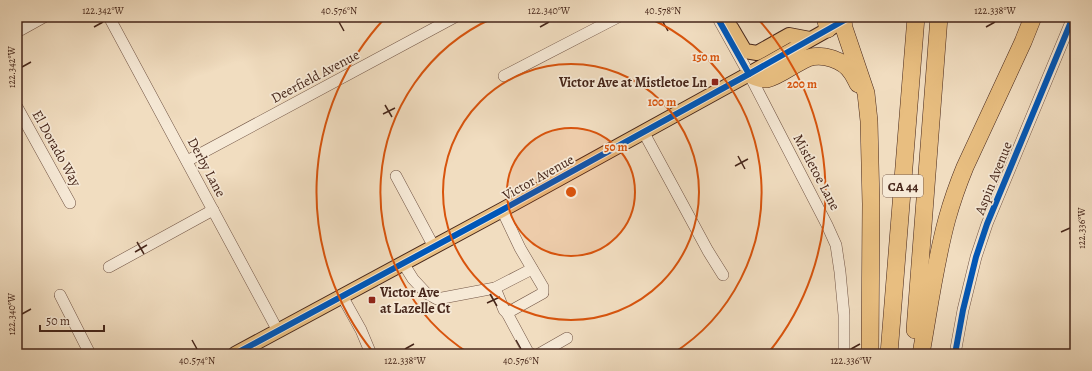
<svg xmlns="http://www.w3.org/2000/svg" width="1092" height="371" viewBox="0 0 1092 371" font-family="Alegreya,serif">
<rect width="100%" height="100%" fill="#f1ddc0"/>
<filter id="stains"><feTurbulence type="fractalNoise" baseFrequency=".005" numOctaves="4"/><feColorMatrix values="0 0 0 0 .2 0 0 0 0 .09 0 0 0 0 .02 0 0 0 .5 -.17"/></filter>
<radialGradient id="worn" r=".72"><stop offset=".6" stop-color="#630" stop-opacity="0"/><stop offset="1" stop-color="#630" stop-opacity=".3"/></radialGradient>
<g fill="none" stroke-linecap="round" stroke-linejoin="round">
<defs>
<g id="minor">
<polyline points="109,17 278,331"/>
<polyline points="719,20 749,74 827,225 836,245 840,272 844,315 844,354"/>
<polyline points="17,32 44,17"/>
<polyline points="504,76 618,17"/>
<polyline points="17,107 70,203"/>
<polyline points="644,133 708,251 723,275"/>
<polyline points="187,161 455,17"/>
<polyline points="396,176 434,247"/>
<polyline points="502,210 520,248 543,287 543,293 507,313"/>
<polyline points="403,263 413,279 426,293 437,299 495,288 532,269"/>
<polyline points="109,267 213,210"/>
<polyline points="495,288 504,310 507,313 528,352 531,354"/>
<polyline points="60,295 90,354"/>
<polyline points="342,296 361,330 371,354"/>
<polyline points="539,354 567,338"/>
<polyline points="955,354 963,310 976,257 987,224 1073,17"/>
</g>
<g id="major">
<polyline points="723,17 732,29 745,51 757,53 789,35 810,39"/>
<polyline points="235,354 502,210 749,74 836,25"/>
</g>
<g id="highway">
<polyline points="825,17 828,29"/>
<polyline points="843,21 844,28 866,93 869,121 871,204 870,354"/>
<path d="M749,74C754,76 761,80 767,79C780,76 795,63 808,58C823,53 844,60 852,73C854,76 856,80 858,84"/>
<polyline points="915,330 939,17"/>
<polyline points="889,354 916,17"/>
<path d="M921,354C929,309 935,263 947,219C952,201 958,184 965,167L1023,42L1033,17"/>
</g>
</defs>
<!-- minor casing -->
<use href="#minor" stroke="#715444" stroke-width="12"/>
<!-- major casing -->
<use href="#major" stroke="#46261a" stroke-width="16"/>
<!-- highway casing -->
<use href="#highway" stroke="#46261a" stroke-width="18"/>
<!-- minor -->
<use href="#minor" stroke="#f6e9d6" stroke-width="11"/>
<!-- major -->
<use href="#major" stroke="#e8be80" stroke-width="14"/>
<!-- highway -->
<use href="#highway" stroke="#e8be80" stroke-width="17"/>
<defs>
<g id="cycleway">
<polyline points="717,17 749,74"/>
<polyline points="235,354 502,210 749,74 850,17"/>
<polyline points="955,354 963,310 976,257 987,224 1073,17"/>
</g>
</defs>
<!-- cycleway casing -->
<use href="#cycleway" stroke="#f6e9d6" stroke-width="8"/>
<!-- cycleway -->
<use href="#cycleway" stroke="#0057b8" stroke-width="6"/>
</g>
<!-- ticks -->
<path fill="none" stroke="#46261a" stroke-width="1.5" d="M339,22L344,31M663,22L668,31M94,27L103,22M540,27L549,22M986,27L995,22M22,67L31,62M385,105L392,117M383,114L395,108M738,156L745,169M735,166L748,159M1061,232L1070,228M137,242L144,254M135,252L147,245M490,294L497,306M487,303L500,297M22,314L31,309M192,340L197,349M516,340L521,349M405,349L414,344M851,349L860,344"/>
<!-- distance rings -->
<circle cx="571" cy="192" r="64" fill="#d8540d" fill-opacity=".12"/>
<g fill="none" stroke="#d8540d" stroke-width="2">
<circle cx="571" cy="192" r="64"/>
<circle cx="571" cy="192" r="128"/>
<path d="M470 354A191 191 0 0 1 493 18M649 18A191 191 0 0 1 672 354"/>
<path d="M373 352A255 255 0 0 1 385 18M757 18A255 255 0 0 1 769 352"/>
</g>
<!-- markers -->
<g fill="#8f2418" stroke="#f6e9d6" stroke-width="1.5">
<rect x="711" y="78" width="8" height="8" rx="2"/>
<rect x="368" y="296" width="8" height="8" rx="2"/>
</g>
<g text-anchor="middle" stroke-width="3.5" stroke-linejoin="round" paint-order="stroke">
<!-- shield labels -->
<rect fill="#f6e9d6" stroke="#7b6052" stroke-width="1" x="883" y="175" width="40" height="22" rx="3"/>
<g font-size="13" font-weight="bold" fill="#46261a">
<text x="903" y="191">CA 44</text>
</g>
<!-- street labels -->
<g font-size="14" fill="#46261a" stroke="#f6e9d6">
<text transform="translate(315 76) rotate(-28)" y="5">Deerfield Avenue</text>
<text transform="translate(57 148) rotate(61)" y="5">El Dorado Way</text>
<text transform="translate(207 167) rotate(62)" y="5">Derby Lane</text>
<text transform="translate(817 172) rotate(62)" y="5">Mistletoe Lane</text>
<text transform="translate(538 177) rotate(-29)" y="5">Victor Avenue</text>
<text transform="translate(993 178) rotate(-68)" y="5">Aspin Avenue</text>
</g>
<!-- poi labels -->
<g font-size="14" font-weight="bold" fill="#46261a" stroke="#f6e9d6" text-anchor="end">
<text x="707" y="87">Victor Ave at Mistletoe Ln</text>
<text x="380" y="297" text-anchor="start">Victor Ave<tspan x="380" dy="16">at Lazelle Ct</tspan></text>
</g>
</g>
<circle cx="571" cy="192" r="6" fill="#d8540d" stroke="#f6e9d6" stroke-width="2"/>
<g font-size="12" text-anchor="middle" font-weight="bold" fill="#d8540d" stroke="#f6e9d6" stroke-width="3.5" stroke-linejoin="round" paint-order="stroke">
<text x="706" y="61">150 m</text>
<text x="802" y="88">200 m</text>
<text x="662" y="106">100 m</text>
<text x="616" y="151">50 m</text>
</g>
<!-- margin -->
<rect width="1092" height="371" fill="none" stroke="#f1ddc0" stroke-width="44"/>
<!-- scale -->
<path d="M40 325v6h64v-6" fill="none" stroke="#46261a" stroke-width="2"/>
<text x="46" y="325" font-size="12" fill="#46261a" stroke="#f6e9d6" stroke-width="3" paint-order="stroke">50 m</text>
<rect x="22" y="22" width="1048" height="327" fill="none" stroke="#46261a" stroke-width="1.5"/>
<g font-size="10" text-anchor="middle" fill="#46261a">
<text x="103" y="14">122.342°W</text>
<text x="339" y="14">40.576°N</text>
<text x="549" y="14">122.340°W</text>
<text x="663" y="14">40.578°N</text>
<text x="995" y="14">122.338°W</text>
<text transform="translate(11 67) rotate(-90)" y="4">122.342°W</text>
<text transform="translate(1081 228) rotate(-90)" y="4">122.336°W</text>
<text transform="translate(11 314) rotate(-90)" y="4">122.340°W</text>
<text x="197" y="364">40.574°N</text>
<text x="405" y="364">122.338°W</text>
<text x="521" y="364">40.576°N</text>
<text x="851" y="364">122.336°W</text>
</g>
<rect width="100%" height="100%" filter="url(#stains)"/>
<rect width="100%" height="100%" fill="url(#worn)"/>
</svg>
